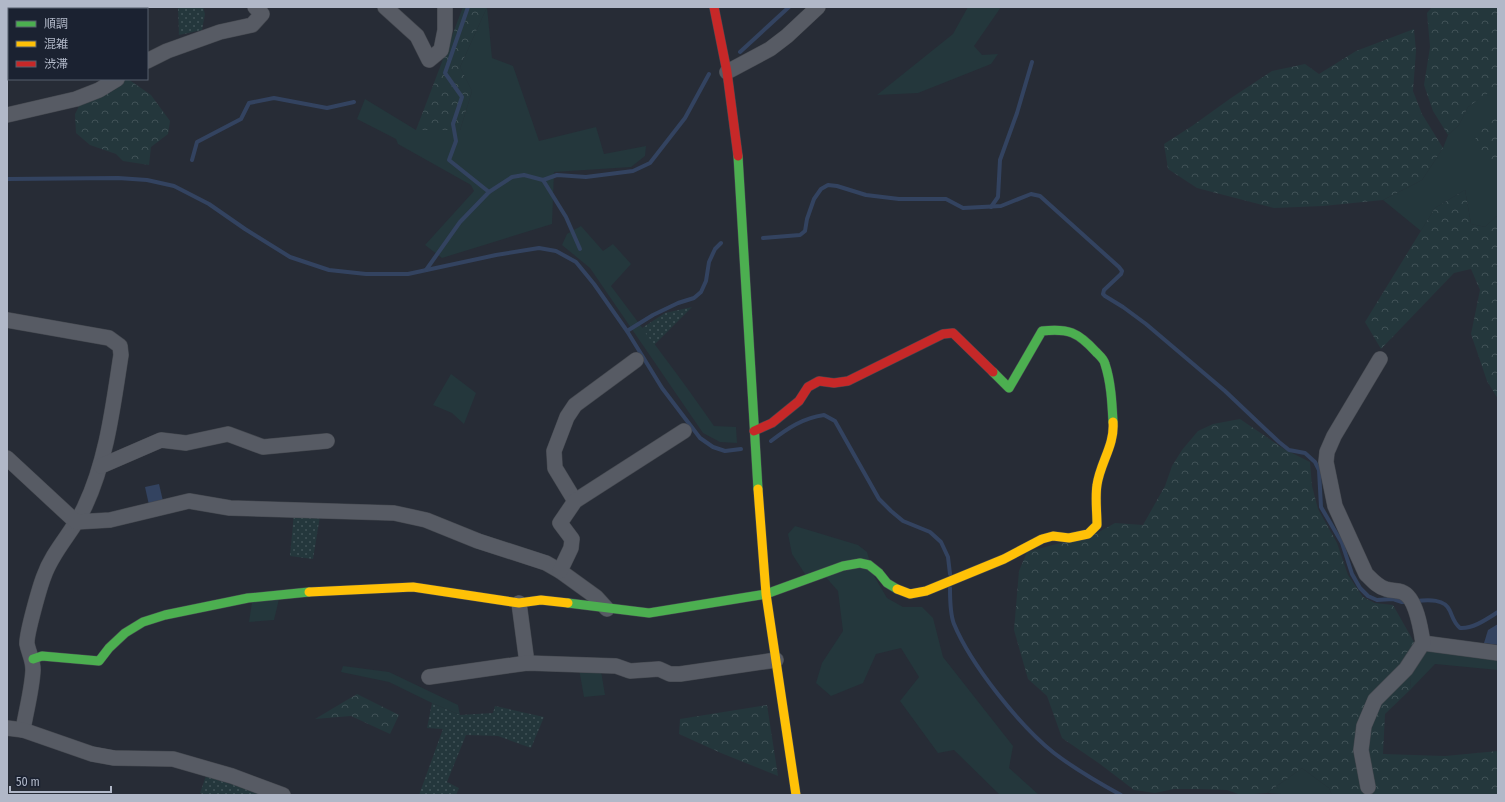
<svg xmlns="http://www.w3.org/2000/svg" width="1505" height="802" viewBox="0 0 1505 802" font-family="'Fira Sans Condensed','Noto Sans JP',sans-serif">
<defs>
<pattern id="forest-crowns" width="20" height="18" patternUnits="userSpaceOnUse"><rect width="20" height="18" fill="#24373c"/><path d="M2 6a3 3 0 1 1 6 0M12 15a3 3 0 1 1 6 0" fill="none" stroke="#415257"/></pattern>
<pattern id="park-dots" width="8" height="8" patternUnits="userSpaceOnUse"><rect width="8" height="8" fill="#24373c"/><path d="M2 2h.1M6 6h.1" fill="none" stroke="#415257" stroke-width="1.8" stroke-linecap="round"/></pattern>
</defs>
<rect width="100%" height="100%" fill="#272c36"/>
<!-- grass -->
<g fill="#24373c">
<polygon points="487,7 492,58 513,66 539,141 596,127 604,154 646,146 645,156 631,167 554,172 552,224 442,258 425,245 474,191 471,185 398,144 396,139 357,119 365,99 416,130 460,130 472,91 460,67"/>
<polygon points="968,7 1001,7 974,46 982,55 998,54 991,64 918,93 877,95 953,34"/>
<polygon points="1497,85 1498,112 1495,165 1498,164 1498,215 1485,227 1471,224 1465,190 1435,208 1421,231 1383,200 1422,180 1443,148 1448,135 1459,125 1468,107"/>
<path d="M581,226L603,251L613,244L631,264L611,286C646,333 681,378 714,426L736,427L737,443L720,442L703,433L590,268L562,245L567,234Z"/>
<polygon points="451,374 476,393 464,424 452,413 433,405"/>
<polygon points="795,526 858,545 867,552 874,576 887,598 903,607 922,607 933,618 943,657 1013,746 1009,768 1039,795 1000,795 954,750 938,753 900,701 919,677 901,648 876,654 863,683 831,696 816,683 822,663 843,631 838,591 823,574 805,574 792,554 788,534"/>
<polygon points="279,599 274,620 249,622 252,602"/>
<polygon points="1414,642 1498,651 1498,670 1435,664 1411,689 1408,656"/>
<polygon points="343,666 389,672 458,705 460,715 432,703 389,682 341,672"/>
<polygon points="579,669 601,671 605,695 584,697"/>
<polygon points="1302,768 1329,788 1332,795 1296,795 1267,793"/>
</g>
<!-- forest -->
<g fill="url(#forest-crowns)">
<polygon points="463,7 487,7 460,67 472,91 460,130 416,130"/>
<polygon points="1432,7 1498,7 1498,86 1468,107 1459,125 1448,135 1433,111 1424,85 1430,47 1427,13"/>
<polygon points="1414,29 1416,51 1413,91 1422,114 1443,148 1422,180 1383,200 1323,206 1274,208 1197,188 1168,169 1164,144 1192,126 1231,98 1272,71 1305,64 1319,74 1356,51"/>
<polygon points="125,79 128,79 151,95 170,121 168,134 151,147 149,165 123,161 116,154 90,145 76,133 75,114 80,104"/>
<polygon points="1498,112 1498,164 1495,166 1483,161 1474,145 1477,133"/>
<polygon points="1465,190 1471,224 1485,227 1498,215 1498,399 1487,381 1471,334 1480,290 1471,269 1454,273 1381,349 1365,322 1435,208"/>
<polygon points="1240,419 1284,449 1310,462 1312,486 1318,509 1337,543 1348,575 1363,597 1375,603 1393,605 1414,642 1408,656 1411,689 1385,714 1383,754 1445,756 1498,751 1498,795 1332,795 1329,788 1302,768 1267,793 1241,795 1227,790 1199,789 1174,789 1155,793 1134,790 1100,764 1062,738 1047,696 1028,679 1014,630 1019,571 1027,552 1097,533 1115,523 1143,525 1165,486 1172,466 1182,450 1198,431 1213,424"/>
<polygon points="357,694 399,715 390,734 351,716 315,719"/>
<polygon points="767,705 778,776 721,753 679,734 680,719"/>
</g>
<!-- park -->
<g fill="url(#park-dots)">
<polygon points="178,7 203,7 205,14 202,30 179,35"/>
<polygon points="692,307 654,345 642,328 665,313"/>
<polygon points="294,513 320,516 313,559 290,556"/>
<polygon points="432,703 460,715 493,713 495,706 544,717 531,748 498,736 466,735 447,782 459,788 456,795 419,795 443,729 427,728"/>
<polygon points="206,776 265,795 205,795 200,793"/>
</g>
<!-- water -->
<g fill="#334360">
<polygon points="159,484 163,501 149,505 145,487"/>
<polygon points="1498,624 1498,645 1484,643 1488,630"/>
</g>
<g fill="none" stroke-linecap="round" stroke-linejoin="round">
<!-- stream -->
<g stroke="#334360" stroke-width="4">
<polyline points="468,7 445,73 462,97 453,124 456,141 449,160 489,192"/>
<polyline points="740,52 789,7"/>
<polyline points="192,160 197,142 241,119 249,103 274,98 327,108 354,102"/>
<polyline points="7,179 118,178 147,180 174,186 209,204 245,229 290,257 329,270 366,274 408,274 496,255 539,248 556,251 576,262 594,284 627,331 662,388 700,438 713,447 725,451 741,449"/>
<polyline points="543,180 566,217 580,249"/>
<polyline points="991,207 998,197 1000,160 1017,113 1032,62"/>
<polyline points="763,238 800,235 805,231 807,219 814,199 821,189 828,185 837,186 866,195 899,199 946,199 963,208 1001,206 1031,194 1040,196 1119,267 1122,271 1121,274 1104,290 1103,294 1105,296 1123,307 1146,324 1225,391 1279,442 1289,450 1305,453 1315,462 1319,470 1321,507 1342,543 1352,574 1360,588 1368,596 1377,600 1393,599 1402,602 1408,602"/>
<polyline points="426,270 460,222 489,192 512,177 524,175 543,180 557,175 586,177 633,171 650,163 685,118 709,74"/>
<polyline points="627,331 653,315 678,303 694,298 701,292 706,281 709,262 715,249 721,243"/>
<path d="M771,441C788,428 803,418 824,415L835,421L879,499L891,511L903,521L930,532L941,542L948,557L950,574"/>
<path d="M950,588C950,599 950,614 954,624C971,665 1020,726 1054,753C1075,769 1099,783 1121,795"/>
<path d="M1415,601C1427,600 1445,598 1450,611C1453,618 1454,623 1460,628C1473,629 1487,619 1498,612"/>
</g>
<defs>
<g id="street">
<polyline points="385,7 417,36 429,60 441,50 445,30 445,7"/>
<polyline points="49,9 53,7"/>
<polyline points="147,61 167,51 220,32 252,25 262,14 255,7"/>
<polyline points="727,72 770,49 787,36 818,7"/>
<polyline points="7,115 76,99 99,90 117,79"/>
<path d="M7,320L109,338L120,346L121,355C113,406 107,459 85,506C74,531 53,550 44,576C40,586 26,635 27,644C29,654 33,659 33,670C32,690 26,711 23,730"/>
<polyline points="7,458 76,522 110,520 189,501 230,508 394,513 426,520 478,541 546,563 560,571 596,597 607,609"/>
<polyline points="101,466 161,440 186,443 228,434 263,447 327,441"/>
<polyline points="575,501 555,468 554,451 567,417 575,405 636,360"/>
<polyline points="560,571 571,548 572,539 560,523 575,501 684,431"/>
<polyline points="519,603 527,663"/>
<polyline points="1423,643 1498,653"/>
<polyline points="429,677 527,663 616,666 630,671 659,669 670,674 680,674 776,660"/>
<polyline points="7,728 23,730 92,754 114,758 173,759 232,776 283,795"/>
<path d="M1368,787L1361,750L1364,726L1375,700L1406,669L1423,643C1421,630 1416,597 1402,592C1397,590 1391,591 1386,589C1378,587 1372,580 1366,574L1335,506L1326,462L1327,452L1334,436L1380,359"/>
</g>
<g id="fast">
<polyline points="31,9 32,7"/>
<polyline points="7,46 9,42"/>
<polyline points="738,156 758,489"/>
<path d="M993,372L1009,388L1042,331C1068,328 1078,332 1096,352C1099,355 1104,359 1105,364C1111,382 1112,403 1113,422"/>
<polyline points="568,603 649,613 766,594 843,566 860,563 869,565 879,573 887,583 897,589"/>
<polyline points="33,659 42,656 99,661 109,648 125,633 143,622 165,615 248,598 309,592"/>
</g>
<g id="slow">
<polyline points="758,489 766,594 796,795"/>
<path d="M897,589L910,594L926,591L1004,559L1042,539L1053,536L1069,538L1088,534L1097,525C1097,512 1095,497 1097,485C1100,463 1115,445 1113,422"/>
<polyline points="309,592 413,587 519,603 541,600 568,603"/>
</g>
<g id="jam">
<polyline points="714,7 727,72 738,156"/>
<polyline points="754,431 772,423 799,401 808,387 819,381 834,383 848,381 943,334 953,333 993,372"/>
</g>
</defs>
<!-- street casing -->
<use href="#street" stroke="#44484f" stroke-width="16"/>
<!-- fast casing -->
<use href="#fast" stroke="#44484f" stroke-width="10"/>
<!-- slow casing -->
<use href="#slow" stroke="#44484f" stroke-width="10"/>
<!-- jam casing -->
<use href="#jam" stroke="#44484f" stroke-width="10"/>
<!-- street -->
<use href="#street" stroke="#575b64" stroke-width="15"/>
<!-- fast -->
<use href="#fast" stroke="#4caf50" stroke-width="9"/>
<!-- slow -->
<use href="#slow" stroke="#ffc107" stroke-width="9"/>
<!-- jam -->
<use href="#jam" stroke="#c62828" stroke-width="9"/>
</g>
<!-- border -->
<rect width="1505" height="802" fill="none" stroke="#b1b8c8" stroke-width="16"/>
<!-- legend -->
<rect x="8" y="8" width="140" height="72" fill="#1b2231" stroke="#575e6d"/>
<rect x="16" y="21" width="20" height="6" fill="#4caf50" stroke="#575e6d"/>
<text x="44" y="28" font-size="12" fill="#b1b8c8">順調</text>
<rect x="16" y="41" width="20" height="6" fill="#ffc107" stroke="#575e6d"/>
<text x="44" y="48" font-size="12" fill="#b1b8c8">混雑</text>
<rect x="16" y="61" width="20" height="6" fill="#c62828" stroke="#575e6d"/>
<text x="44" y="68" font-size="12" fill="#b1b8c8">渋滞</text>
<!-- scale -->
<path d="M10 786v6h101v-6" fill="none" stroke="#b1b8c8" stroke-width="2"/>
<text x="16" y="786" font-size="12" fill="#b1b8c8" stroke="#1b2231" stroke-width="3" paint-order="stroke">50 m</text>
</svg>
